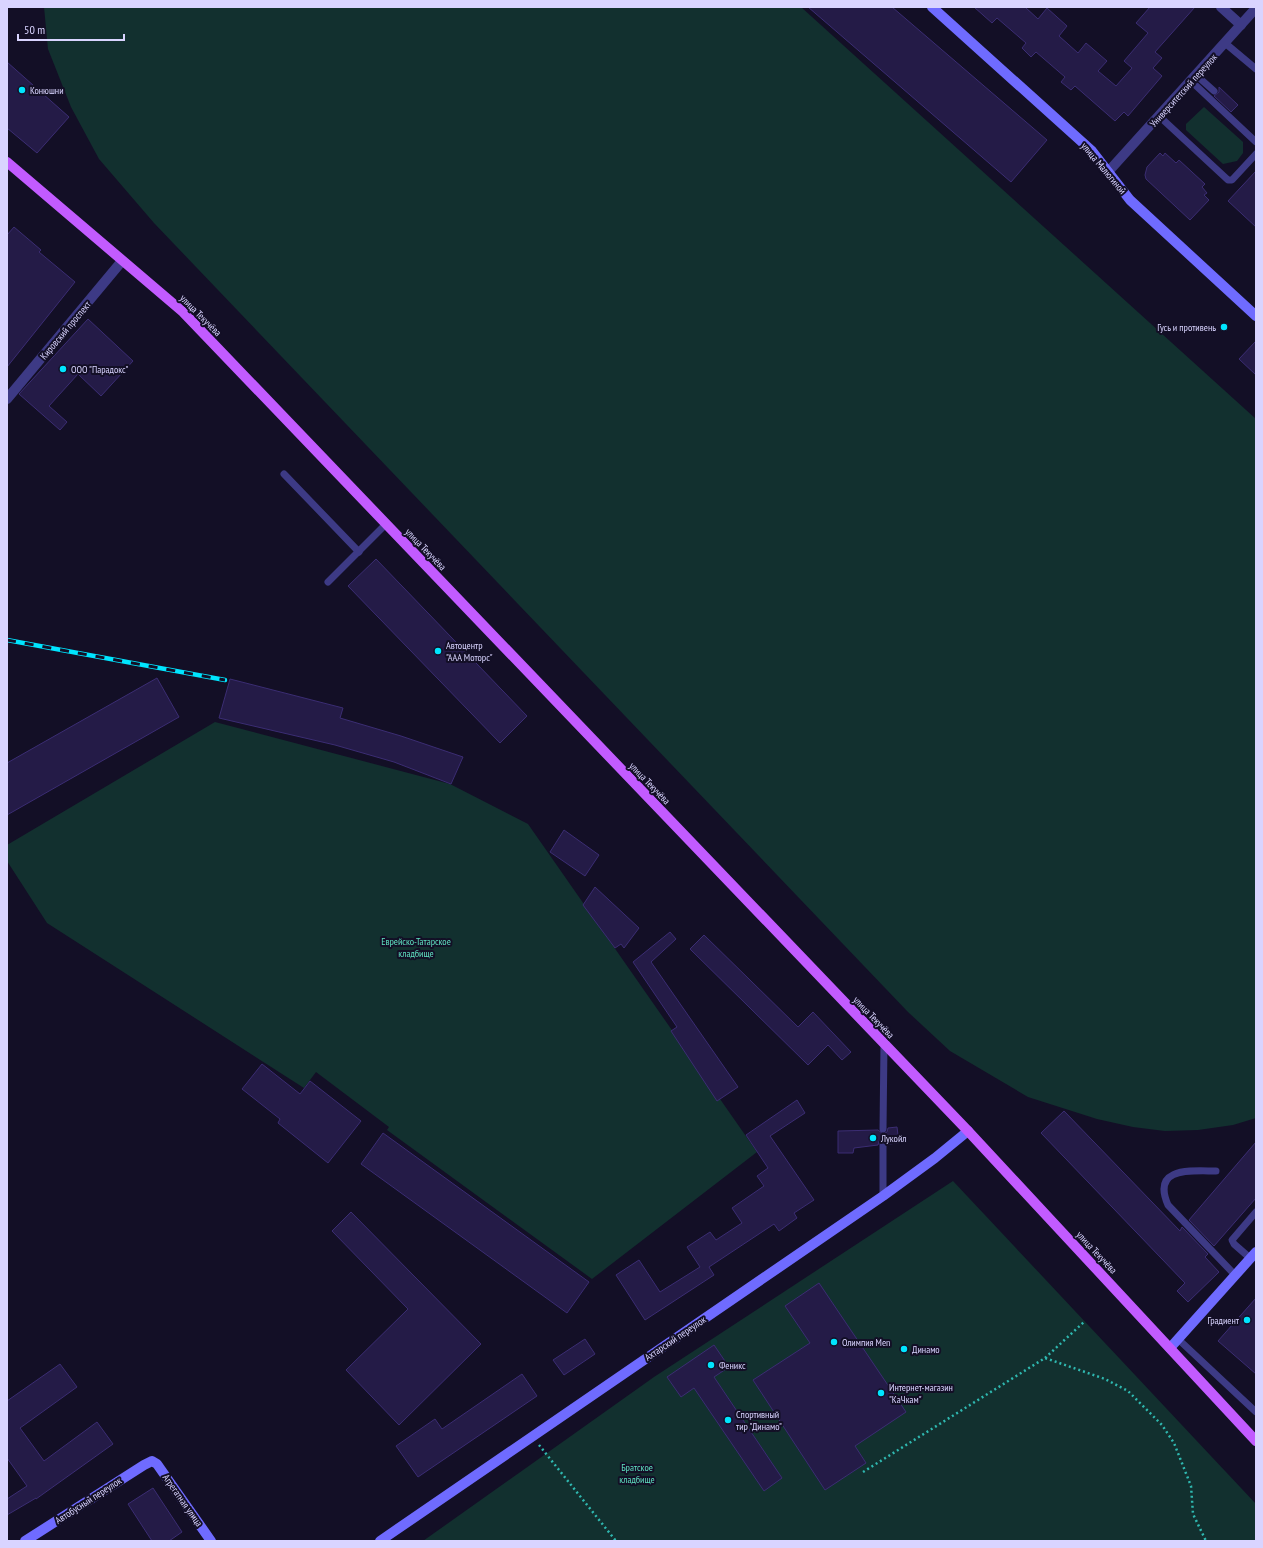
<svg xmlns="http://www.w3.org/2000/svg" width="1263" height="1548" viewBox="0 0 1263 1548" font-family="'PT Sans Narrow',sans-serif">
<rect width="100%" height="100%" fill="#130f26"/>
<!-- green -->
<g fill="#12302f">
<polygon points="44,7 801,7 1256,419 1256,1118 1233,1125 1198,1130 1165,1131 1133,1127 1097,1119 1028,1097 950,1051 908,1012 154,223 99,159 71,107 48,49"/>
<polygon points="1204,107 1243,142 1243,153 1237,161 1223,164 1186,130 1186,124"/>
<polygon points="215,722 450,784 528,824 757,1152 592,1279 387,1130 389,1127 316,1072 304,1088 47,923 7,861 7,845"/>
<polygon points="953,1181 1256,1504 1256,1541 423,1541 654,1377"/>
</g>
<!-- building -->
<g fill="#241b47" stroke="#3b2d73">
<polygon points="808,7 892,7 1047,140 1011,182"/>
<polygon points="974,7 1025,7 1038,19 1047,8 1067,26 1059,36 1078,53 1086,43 1107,61 1098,71 1116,86 1132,68 1124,61 1148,33 1136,23 1150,7 1195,7 1155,52 1162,58 1153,68 1162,76 1128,116 1124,112 1115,121 1075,86 1071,90 1061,82 1065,77 1036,52 1031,57 1022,48 1026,43 997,18 992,23"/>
<polygon points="7,62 69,117 37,153 7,128"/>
<polygon points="1219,87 1238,105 1231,112 1214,96 1219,92"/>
<polygon points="1160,153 1163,156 1165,153 1176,163 1179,160 1205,184 1202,187 1207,193 1204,195 1209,200 1190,220 1146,179 1145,175 1147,167"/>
<polygon points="1256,171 1256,227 1228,201"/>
<polygon points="14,227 41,250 39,252 75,282 7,367 7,235"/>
<polygon points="88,319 133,361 101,396 78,374 49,406 67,422 60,430 19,394"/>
<polygon points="1256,341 1256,375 1239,359"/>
<polygon points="376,559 527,716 500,743 348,586"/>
<polygon points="157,678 179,717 7,815 7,763"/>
<polygon points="230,679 343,708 340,718 401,736 463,757 451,784 394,762 335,745 219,718"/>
<polygon points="564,830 599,855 585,876 550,852"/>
<polygon points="595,887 639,928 624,948 621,944 615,948 583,905"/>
<polygon points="670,932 676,939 651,962 738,1087 717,1101 671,1031 677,1027 633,962"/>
<polygon points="704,935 798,1027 813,1012 851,1052 842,1060 828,1045 808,1065 690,949"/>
<polygon points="262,1064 300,1094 310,1081 361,1121 328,1163 278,1123 280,1119 242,1089"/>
<polygon points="797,1100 805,1113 770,1136 814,1200 794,1213 797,1218 779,1231 774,1224 709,1267 714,1275 645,1320 616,1275 639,1260 660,1292 700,1267 687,1247 710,1232 716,1240 742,1223 732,1208 764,1186 757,1176 768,1168 746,1135"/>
<polygon points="1064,1111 1180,1231 1182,1227 1208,1254 1205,1257 1219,1272 1188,1302 1177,1291 1185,1283 1041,1133"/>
<polygon points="897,1127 899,1143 888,1144 886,1140 883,1139 879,1141 878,1145 854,1148 853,1153 838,1153 838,1131 878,1130 883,1134 887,1132 888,1128"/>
<polygon points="383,1133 589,1282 567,1313 361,1164"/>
<polygon points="1256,1142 1256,1198 1214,1246 1189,1220"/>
<polygon points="351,1212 481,1344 399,1425 346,1370 408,1309 332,1231"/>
<polygon points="819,1283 906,1412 855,1446 866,1463 825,1490 753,1380 810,1343 785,1306"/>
<polygon points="1256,1298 1256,1374 1218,1341"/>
<polygon points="585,1339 595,1354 564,1375 553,1360"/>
<polygon points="714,1345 729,1367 714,1377 782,1478 764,1491 694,1388 681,1397 667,1377"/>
<polygon points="60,1364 77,1387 20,1428 44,1461 97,1422 113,1444 36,1499 36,1498 7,1515 7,1499 27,1486 7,1458 7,1401"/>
<polygon points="522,1374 537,1396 418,1477 396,1446 435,1419 442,1429"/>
<polygon points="153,1488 182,1532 169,1541 152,1541 128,1504"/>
</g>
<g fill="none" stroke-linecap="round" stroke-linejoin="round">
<!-- path -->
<g stroke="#2fb8b0" stroke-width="2.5" stroke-dasharray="2 3" stroke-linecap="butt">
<polyline points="1045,1358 1085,1321"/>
<polyline points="539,1445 616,1541"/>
<polyline points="863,1472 1045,1358 1105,1379 1128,1391 1162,1425 1174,1443 1191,1486 1193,1514 1206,1541"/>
</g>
<!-- lane -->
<g stroke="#3d3a85" stroke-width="7">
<polyline points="1225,43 1256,69"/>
<polyline points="1196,75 1214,91"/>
<polyline points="1191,81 1256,142"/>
<polyline points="1159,116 1228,180 1232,180 1256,154"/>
<polyline points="284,474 359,552"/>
<polyline points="328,582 386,524"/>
<polyline points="883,1129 884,1044"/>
<polyline points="883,1144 883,1196"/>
<path d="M1216,1171C1192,1171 1151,1166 1168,1205L1235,1275"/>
<polyline points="1250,1258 1234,1244 1232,1240 1256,1212"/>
<polyline points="1178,1339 1256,1412"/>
</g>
<!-- street -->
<g stroke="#3d3a85" stroke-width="10">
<polyline points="1221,7 1241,25"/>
<polyline points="1108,172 1256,8"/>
<polyline points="7,399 122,261"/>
</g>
<!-- secondary -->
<g stroke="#6f6bff" stroke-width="10">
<polyline points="932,7 1092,151 1130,200 1256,316"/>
<polyline points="1170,1348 1256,1252"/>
<polyline points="25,1541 144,1465 152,1461 157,1464 211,1541"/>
<polyline points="380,1541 883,1196 935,1158 968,1131"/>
</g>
<!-- primary -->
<polyline stroke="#c25bff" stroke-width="10" points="7,162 183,312 968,1131 1256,1441"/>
<defs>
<polyline id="rail" points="7,640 225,680"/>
</defs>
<!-- rail casing -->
<use href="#rail" stroke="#00e5ff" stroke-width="4.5"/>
<!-- rail -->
<use href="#rail" stroke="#130f26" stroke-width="3" stroke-dasharray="9" stroke-linecap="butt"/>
</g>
<!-- markers -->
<g fill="#00e5ff" stroke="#130f26" stroke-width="1.5">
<circle cx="22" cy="90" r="4"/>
<circle cx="1224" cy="327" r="4"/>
<circle cx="63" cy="369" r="4"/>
<circle cx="438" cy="651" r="4"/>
<circle cx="873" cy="1138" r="4"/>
<circle cx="1247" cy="1320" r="4"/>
<circle cx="834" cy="1342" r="4"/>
<circle cx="904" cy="1349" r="4"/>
<circle cx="711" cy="1365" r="4"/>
<circle cx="881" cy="1393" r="4"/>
<circle cx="728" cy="1420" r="4"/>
</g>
<g text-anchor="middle" stroke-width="4" stroke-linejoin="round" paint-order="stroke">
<!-- poi labels -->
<g font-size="10" fill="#d9d4ff" stroke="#130f26" text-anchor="start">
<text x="30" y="94">Конюшни</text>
<text x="1216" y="331" text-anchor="end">Гусь и противень</text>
<text x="71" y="373">ООО "Парадокс"</text>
<text x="446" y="649">Автоцентр<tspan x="446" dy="12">"ААА Моторс"</tspan></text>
<text x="881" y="1142">Лукойл</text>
<text x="1239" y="1324" text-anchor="end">Градиент</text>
<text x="842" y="1346">Олимпия Men</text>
<text x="912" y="1353">Динамо</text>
<text x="719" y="1369">Феникс</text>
<text x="889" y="1391">Интернет-магазин<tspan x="889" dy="12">"КаЧкам"</tspan></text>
<text x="736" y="1418">Спортивный<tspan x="736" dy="12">тир "Динамо"</tspan></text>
</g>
<!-- street labels -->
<g font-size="10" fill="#d9d4ff" stroke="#130f26">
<text transform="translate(1183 90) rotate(-48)" y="4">Университетский переулок</text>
<text transform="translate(1104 168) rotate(50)" y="4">улица Малюгиной</text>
<text transform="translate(201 315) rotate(45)" y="4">улица Текучёва</text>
<text transform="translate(65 330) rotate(-50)" y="4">Кировский проспект</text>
<text transform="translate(426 549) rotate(46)" y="4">улица Текучёва</text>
<text transform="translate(650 783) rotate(46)" y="4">улица Текучёва</text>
<text transform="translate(874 1017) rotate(46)" y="4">улица Текучёва</text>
<text transform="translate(1097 1252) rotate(47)" y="4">улица Текучёва</text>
<text transform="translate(675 1338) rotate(-34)" y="4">Ахтарский переулок</text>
<text transform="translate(88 1500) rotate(-33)" y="4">Автобусный переулок</text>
<text transform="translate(183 1500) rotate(55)" y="4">Агрегатная улица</text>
</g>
<!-- park labels -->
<g font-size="10" fill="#5fe0c0" stroke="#130f26">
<text x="416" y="945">Еврейско-Татарское<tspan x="416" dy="12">кладбище</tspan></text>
<text x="637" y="1471">Братское<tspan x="637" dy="12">кладбище</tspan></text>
</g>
</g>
<!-- border -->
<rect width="1263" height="1548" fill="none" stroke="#d9d4ff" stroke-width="16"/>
<!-- scale -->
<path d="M18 34v6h106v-6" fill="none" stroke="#d9d4ff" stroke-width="2"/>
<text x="24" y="34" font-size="12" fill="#d9d4ff" stroke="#130f26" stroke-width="3" paint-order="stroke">50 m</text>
</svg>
